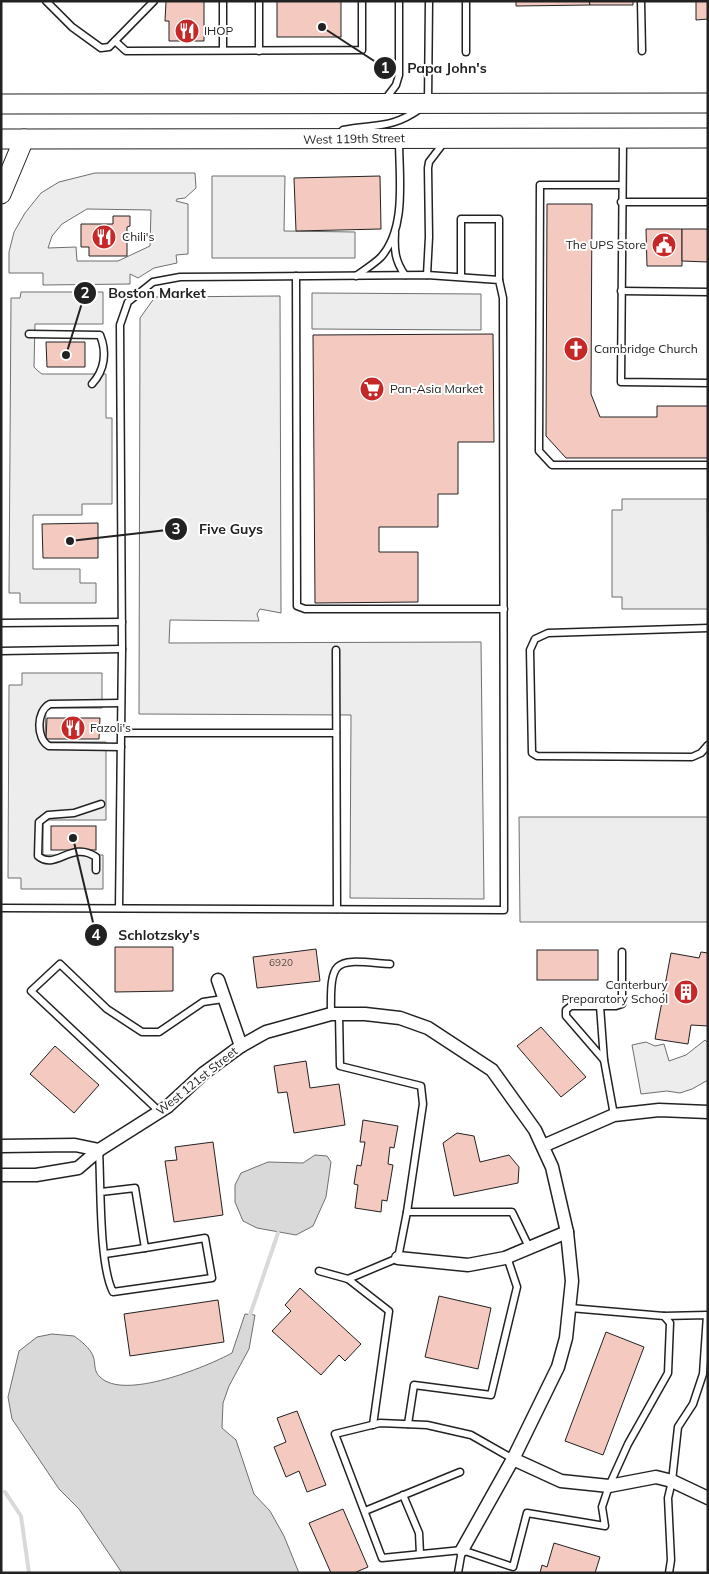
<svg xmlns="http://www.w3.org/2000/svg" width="709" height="1574" viewBox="0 0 709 1574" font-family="Mulish,sans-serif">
<rect width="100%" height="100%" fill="#fff"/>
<!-- parking -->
<g fill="#ededed" stroke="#6f6f6f" fill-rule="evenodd">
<path d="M95,173H195L196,188L185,198L177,199L176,201L188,204V254L176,255L177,263L154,268L138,278L130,274V284L43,285V273H9V252L14,232L25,213L41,193L59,182ZM87,209L151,210L150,246L118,261H77L76,247L48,248L52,236L62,224Z"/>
<polygon points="212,176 285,176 284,231 355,232 355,258 212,258"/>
<polygon points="21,292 103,292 103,324 35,324 34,367 38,371 42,374 106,374 106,418 112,418 112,504 82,504 82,515 33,515 33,569 80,569 80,583 96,583 96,603 20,603 20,593 9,593 11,298 20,298"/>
<polygon points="312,293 481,294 481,330 312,329"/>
<polygon points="280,296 281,613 260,609 257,614 259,621 170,620 169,643 481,642 484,899 350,898 351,715 139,714 140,318 155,297"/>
<polygon points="622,499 707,499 708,609 622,609 622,597 612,597 612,510 622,510"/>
<polygon points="22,673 102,673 102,708 46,708 45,742 106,742 106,820 43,820 43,855 103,855 103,889 21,889 21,878 8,878 9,685 22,685"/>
<polygon points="519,817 708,817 708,922 520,922"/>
<polygon points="705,1040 708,1043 708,1080 692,1089 680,1093 667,1091 641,1094 632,1045 646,1042 655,1046 664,1044 669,1061 686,1055"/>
</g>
<!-- water -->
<g fill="#d9d9d9" stroke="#6f6f6f">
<polygon points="315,1155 327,1156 331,1162 326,1197 313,1226 296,1235 257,1228 243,1221 235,1202 235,1185 241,1173 268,1162 303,1163"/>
<path d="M245,1314L255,1315L249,1349L229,1386L223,1403L222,1428L236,1440L254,1494L270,1511L284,1536L299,1573H122L79,1509L59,1489L12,1419L8,1397L19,1351L37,1337L52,1334L74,1336C81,1341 90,1348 93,1356C96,1363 93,1371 100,1377C124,1401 206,1367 232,1353Z"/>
</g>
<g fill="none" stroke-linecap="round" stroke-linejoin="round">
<!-- stream -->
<g stroke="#d9d9d9" stroke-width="4">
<polyline points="250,1315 278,1233"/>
<polyline points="5,1492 21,1516 29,1573"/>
</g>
</g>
<!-- building -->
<g fill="#f3c9c0" stroke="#222">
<polygon points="166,1 204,1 204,41 169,41 169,21 165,21"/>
<rect x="277" y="1" width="64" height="36"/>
<polygon points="516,1 589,1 590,5 516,6"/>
<polygon points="589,1 633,1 633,5 590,5"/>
<polygon points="696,1 708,1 708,19 696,20"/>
<polygon points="380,176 381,229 296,231 294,178"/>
<polygon points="547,204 592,204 591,394 600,417 657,417 657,406 708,406 708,458 566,458 546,436"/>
<polygon points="113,216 130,216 130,226 127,227 127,256 89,256 89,247 81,247 81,224 113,224"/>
<polygon points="646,229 682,229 682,266 647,266"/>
<polygon points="682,229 708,229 708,262 682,261"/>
<polygon points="493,334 494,442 458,442 458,494 438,494 438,527 379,527 379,552 418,552 418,602 315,603 313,335"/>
<polygon points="46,342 85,342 85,367 47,367"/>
<polygon points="98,523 98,558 43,558 42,524"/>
<polygon points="47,718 100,718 99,739 46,739"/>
<rect x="51" y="826" width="45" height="24"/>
<polygon points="115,947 173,947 173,991 115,992"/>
<polygon points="316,949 320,981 257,988 253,957"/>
<rect x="537" y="950" width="61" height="30"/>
<polygon points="701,952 708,953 708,1026 691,1025 688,1044 655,1039 671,953 699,958"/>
<polygon points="541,1027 586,1077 561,1097 517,1046"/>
<polygon points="55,1046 99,1085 74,1113 30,1074"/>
<polygon points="306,1061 310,1088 339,1084 345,1125 294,1133 287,1092 278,1093 274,1066"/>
<polygon points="363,1120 398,1126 394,1148 390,1147 388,1164 393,1165 387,1201 382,1200 381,1212 355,1208 358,1185 354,1184 357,1165 361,1166 365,1142 360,1142"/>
<polygon points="457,1133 474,1136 480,1162 509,1155 519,1167 518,1183 454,1196 443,1143"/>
<polygon points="213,1142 223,1215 174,1222 165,1161 177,1160 175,1147"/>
<polygon points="300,1288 361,1344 345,1361 339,1355 321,1375 272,1331 291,1311 285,1305"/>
<polygon points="439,1296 491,1308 478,1369 425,1357"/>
<polygon points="218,1300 224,1342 130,1356 124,1314"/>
<polygon points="606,1332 644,1347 603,1455 565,1441"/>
<polygon points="297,1411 326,1485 307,1492 299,1471 286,1477 274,1447 286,1442 277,1418"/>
<polygon points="343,1509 368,1567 354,1573 331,1573 309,1523"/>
<polygon points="554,1543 600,1557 595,1573 540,1573 542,1565 547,1567"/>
</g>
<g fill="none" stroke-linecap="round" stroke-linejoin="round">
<defs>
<g id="lane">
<polyline points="46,1 72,27 101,48 109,47 154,1"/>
<polyline points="223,1 223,50"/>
<polyline points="259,1 259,51"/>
<polyline points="641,1 642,51"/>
<polyline points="115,41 126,51 362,50 362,1"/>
<polyline points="466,52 466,1"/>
<polyline points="384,101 396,85 399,75 399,1"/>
<polyline points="428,102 429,1"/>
<path d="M343,130C376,124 392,129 421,108"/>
<polyline points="623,141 621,382 708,383"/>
<polyline points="621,185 540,185 539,451 552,465 708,465"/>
<polyline points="621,202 708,202"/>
<path d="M395,233C394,250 395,261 405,275"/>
<polyline points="427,275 429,237 428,168 429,162 445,141"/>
<polyline points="296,276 297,606 305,609 504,609"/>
<path d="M356,276C364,270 374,264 381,257C407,228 399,176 399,140"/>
<polyline points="461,276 461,219 499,219 499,280"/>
<polyline points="621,291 708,292"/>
<path d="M29,334L100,335C107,352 105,370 92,384"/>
<polyline points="1,623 122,622"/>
<polyline points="708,628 548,633 535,639 530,650 532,753 537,756 692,757 701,753 708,745"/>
<polyline points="336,650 337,909"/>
<polyline points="1,651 122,649"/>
<polyline points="121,733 336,733"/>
<path d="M121,747L49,746C36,739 36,711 50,704L121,703"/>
<path d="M96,870V857C71,840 56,871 38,856L39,822L48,815L74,813L101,804"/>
<polyline points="1,908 504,910 503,298 499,280 427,275 180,277 153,282 128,302 120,325 122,649 119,908"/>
<polyline points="600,1006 604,1060 614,1115"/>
<path d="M331,1014C330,955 335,960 390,964"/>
<polyline points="339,1014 340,1066 421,1086 423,1104 407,1212 512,1212 529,1247"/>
<polyline points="604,1060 566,1016 566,1010 571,1006 616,1006 622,1004 622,952"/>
<polyline points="160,1112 31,991 60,964 107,1009 142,1032 159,1032 203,1002 223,999"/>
<path d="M99,1151C101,1185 99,1265 113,1292L212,1278L205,1238L145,1248L135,1188L101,1192"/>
<polyline points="105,1254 145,1248"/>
<polyline points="319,1271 348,1279 389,1311 373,1425"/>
<polyline points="348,1279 398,1258 407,1212"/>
<polyline points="664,1316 707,1315 703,1374 693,1404 678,1427 672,1481 668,1498 671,1560 669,1573"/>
<polyline points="408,1424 414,1385 491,1395 517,1287 507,1257"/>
<polyline points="513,1459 471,1435 427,1425 380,1423 335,1434 382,1558 462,1550 513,1567 527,1513 605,1526 602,1507 609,1486 628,1444 668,1373 670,1323 664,1316 570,1308"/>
<polyline points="403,1495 419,1533 420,1554"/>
<polyline points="365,1511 460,1472"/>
<polyline points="458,1573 462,1550"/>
</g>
<g id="street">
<polyline points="218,980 241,1046"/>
<polyline points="1,1146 75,1145 99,1150"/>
<polyline points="543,1146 614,1115 659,1110 708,1112"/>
<polyline points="1,1175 36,1175 78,1168 99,1150 167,1107 204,1073 241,1046 266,1032 331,1014 365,1014 400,1018 428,1028 492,1070 535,1130 552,1167 567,1232 572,1281 566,1338 558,1367 513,1459 462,1550"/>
<polyline points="398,1258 468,1265 505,1258 567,1232"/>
<polyline points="513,1459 561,1481 609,1486 656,1477 672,1481 708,1498"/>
</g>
<g id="primary">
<polyline points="1,104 708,103"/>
<polyline points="1,139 708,138"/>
<polyline points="1,194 24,139"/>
</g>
</defs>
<!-- lane casing -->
<use href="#lane" stroke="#222" stroke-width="9"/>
<!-- street casing -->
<use href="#street" stroke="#222" stroke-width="15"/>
<!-- primary casing -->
<use href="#primary" stroke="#222" stroke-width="21"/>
<!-- lane -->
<use href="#lane" stroke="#fff" stroke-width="6"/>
<!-- street -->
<use href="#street" stroke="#fff" stroke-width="12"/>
<!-- primary -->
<use href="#primary" stroke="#fff" stroke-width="19"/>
</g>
<!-- icons -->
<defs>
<symbol id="restaurant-disc" viewBox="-11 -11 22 22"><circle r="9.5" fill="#c62828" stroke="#fff"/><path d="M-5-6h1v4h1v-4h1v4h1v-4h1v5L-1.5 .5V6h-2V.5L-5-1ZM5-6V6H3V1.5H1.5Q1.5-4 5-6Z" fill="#fff"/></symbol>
<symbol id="civic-disc" viewBox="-11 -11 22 22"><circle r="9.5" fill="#c62828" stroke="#fff"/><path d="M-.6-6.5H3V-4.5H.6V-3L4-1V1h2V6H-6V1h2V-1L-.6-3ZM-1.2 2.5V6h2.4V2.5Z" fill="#fff"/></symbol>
<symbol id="church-disc" viewBox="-11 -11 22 22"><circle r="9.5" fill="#c62828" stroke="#fff"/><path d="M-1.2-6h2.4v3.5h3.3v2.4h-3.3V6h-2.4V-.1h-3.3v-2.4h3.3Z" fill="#fff"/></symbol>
<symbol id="supermarket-disc" viewBox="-11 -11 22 22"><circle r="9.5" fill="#c62828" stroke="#fff"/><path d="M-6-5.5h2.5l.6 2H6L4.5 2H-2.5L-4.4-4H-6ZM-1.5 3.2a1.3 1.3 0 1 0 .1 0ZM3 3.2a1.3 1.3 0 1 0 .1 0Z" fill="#fff"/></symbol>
<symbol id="building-disc" viewBox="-11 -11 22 22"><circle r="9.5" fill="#c62828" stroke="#fff"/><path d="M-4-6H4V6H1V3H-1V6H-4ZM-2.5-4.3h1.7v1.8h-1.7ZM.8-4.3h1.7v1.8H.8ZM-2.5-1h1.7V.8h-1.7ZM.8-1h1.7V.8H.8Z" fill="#fff"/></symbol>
</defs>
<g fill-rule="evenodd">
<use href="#restaurant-disc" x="173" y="17" width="28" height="28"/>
<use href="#restaurant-disc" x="90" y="223" width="28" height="28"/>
<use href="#civic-disc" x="650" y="231" width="28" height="28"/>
<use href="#church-disc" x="562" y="335" width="28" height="28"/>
<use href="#supermarket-disc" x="358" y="375" width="28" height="28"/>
<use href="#restaurant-disc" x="59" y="714" width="28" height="28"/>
<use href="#building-disc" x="672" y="978" width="28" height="28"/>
</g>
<g text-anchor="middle" stroke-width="4" stroke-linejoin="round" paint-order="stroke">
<!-- number labels -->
<g font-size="10" fill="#564c4a">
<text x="281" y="966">6920</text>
</g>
<!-- poi labels -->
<g font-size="12" fill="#222" stroke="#fff" text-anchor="start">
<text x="204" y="35">IHOP</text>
<text x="122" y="241">Chili's</text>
<text x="646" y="249" text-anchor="end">The UPS Store</text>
<text x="594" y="353">Cambridge Church</text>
<text x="390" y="393">Pan-Asia Market</text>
<text x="90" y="732">Fazoli's</text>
<text x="668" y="989" text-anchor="end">Canterbury<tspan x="668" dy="14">Preparatory School</tspan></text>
</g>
<!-- street labels -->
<g font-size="12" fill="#222" stroke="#fff">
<text transform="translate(354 139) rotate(-1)" y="4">West 119th Street</text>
<text transform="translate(197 1081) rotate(-39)" y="4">West 121st Street</text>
</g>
</g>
<!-- callouts -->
<path fill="none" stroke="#222" stroke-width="2" d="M322 27L385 68M66 355L85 293M70 541L176 529M73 838L96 935"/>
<g fill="#222" stroke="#fff" stroke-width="2">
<circle cx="322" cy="27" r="5"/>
<circle cx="66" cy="355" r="5"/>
<circle cx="70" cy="541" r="5"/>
<circle cx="73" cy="838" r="5"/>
<circle cx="385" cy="68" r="12"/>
<circle cx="85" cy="293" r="12"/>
<circle cx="176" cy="529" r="12"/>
<circle cx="96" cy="935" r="12"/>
</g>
<g font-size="15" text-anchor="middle" font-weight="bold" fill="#fff">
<text x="385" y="73">1</text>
<text x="85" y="298">2</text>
<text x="176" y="534">3</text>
<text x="96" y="940">4</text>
</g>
<g font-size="14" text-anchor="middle" font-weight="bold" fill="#222" stroke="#fff" stroke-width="4" stroke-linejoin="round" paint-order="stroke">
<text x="447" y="73">Papa John's</text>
<text x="157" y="298">Boston Market</text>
<text x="231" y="534">Five Guys</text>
<text x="159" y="940">Schlotzsky's</text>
</g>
<!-- border -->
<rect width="709" height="1574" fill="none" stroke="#222222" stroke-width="5"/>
</svg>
